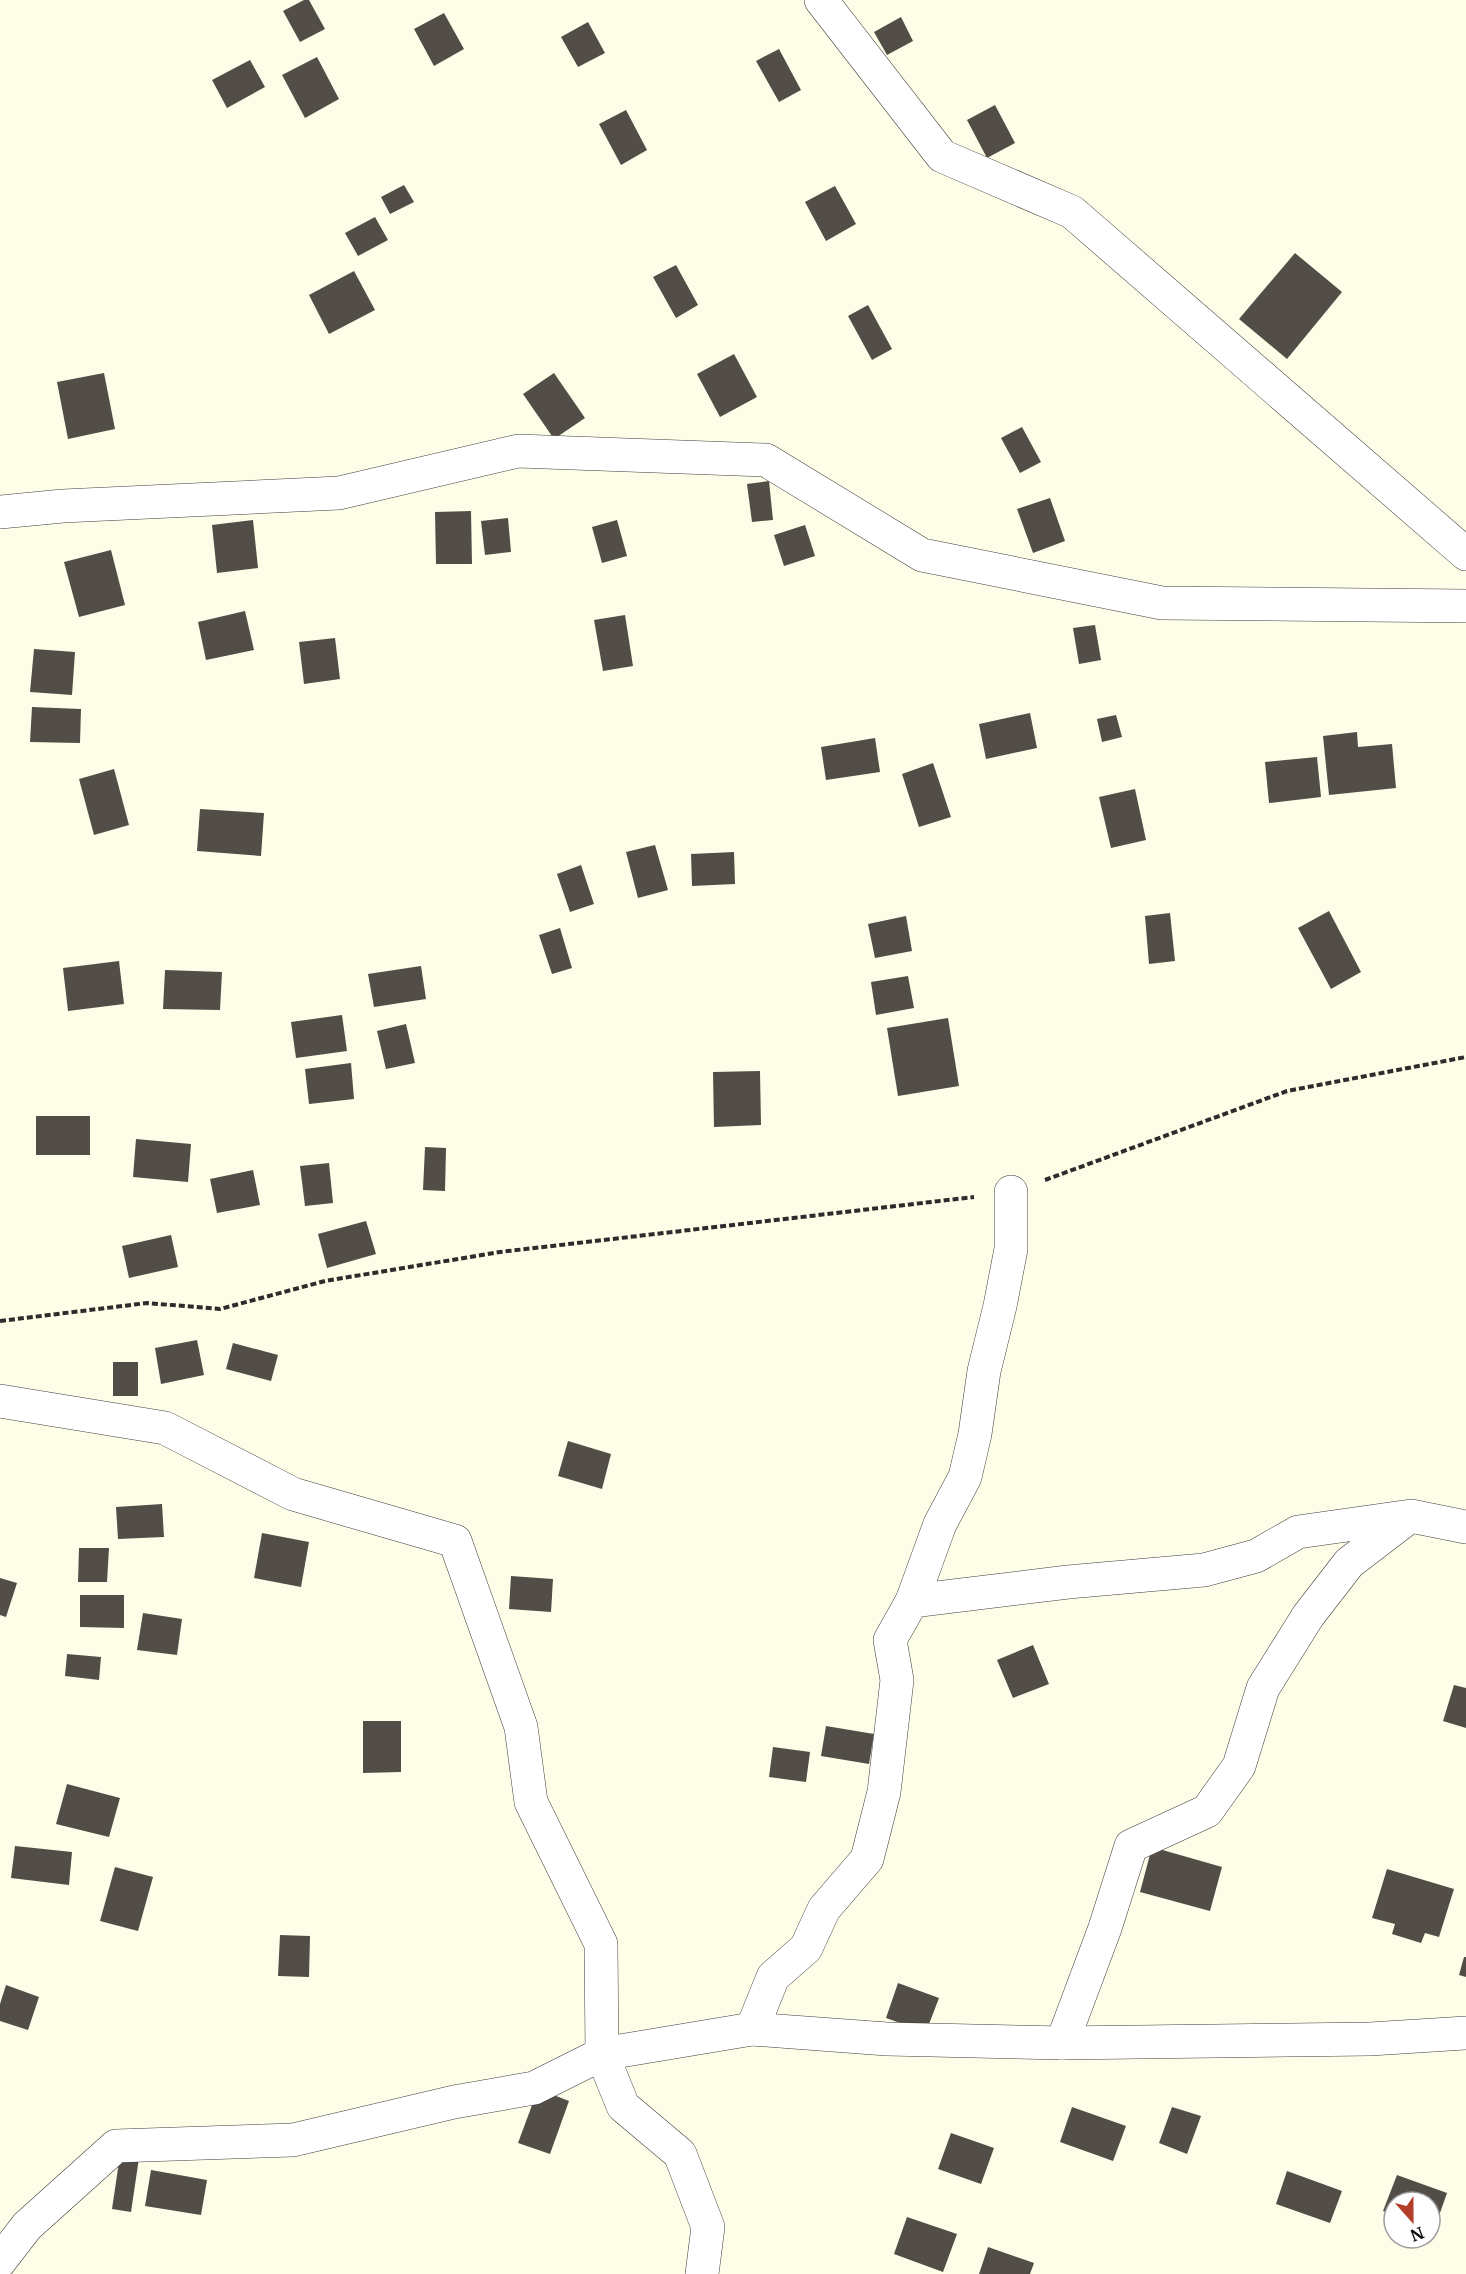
<svg xmlns="http://www.w3.org/2000/svg" width="1466" height="2274" viewBox="0 0 1466 2274" font-family="Merriweather,serif">
<rect width="100%" height="100%" fill="#fefee8"/>
<!-- building -->
<g fill="#524d47">
<polygon points="304,0 309,0 325,29 300,42 283,11"/>
<polygon points="444,13 464,49 434,66 414,29"/>
<polygon points="901,17 913,41 887,55 874,32"/>
<polygon points="588,22 605,53 578,67 561,37"/>
<polygon points="779,49 801,90 779,102 756,61"/>
<polygon points="317,57 339,99 305,118 282,75"/>
<polygon points="250,60 265,87 227,108 212,80"/>
<polygon points="995,105 1015,143 987,158 967,120"/>
<polygon points="626,110 647,150 621,165 599,124"/>
<polygon points="404,185 414,202 390,214 381,197"/>
<polygon points="835,186 856,224 826,241 805,202"/>
<polygon points="375,217 388,240 358,256 345,233"/>
<polygon points="1295,253 1342,292 1287,359 1239,319"/>
<polygon points="676,265 698,305 676,318 653,277"/>
<polygon points="354,271 375,310 329,334 309,295"/>
<polygon points="868,305 892,349 872,360 848,316"/>
<polygon points="734,354 757,397 720,417 697,374"/>
<polygon points="104,373 115,429 68,439 57,382"/>
<polygon points="554,373 585,418 554,439 523,394"/>
<polygon points="1022,427 1041,462 1020,473 1001,438"/>
<polygon points="769,481 773,520 752,522 747,484"/>
<polygon points="1050,498 1065,541 1033,553 1017,509"/>
<polygon points="471,511 472,564 436,564 435,512"/>
<polygon points="508,518 511,552 485,555 481,521"/>
<polygon points="253,520 258,568 217,573 212,525"/>
<polygon points="617,520 627,556 602,563 592,527"/>
<polygon points="805,525 815,556 784,566 774,535"/>
<polygon points="111,550 125,605 79,617 64,562"/>
<polygon points="245,611 254,650 206,660 198,622"/>
<polygon points="625,615 633,666 603,671 594,620"/>
<polygon points="1095,625 1101,660 1079,664 1073,628"/>
<polygon points="335,638 340,679 304,684 299,642"/>
<polygon points="34,649 75,652 72,695 30,692"/>
<polygon points="32,707 81,709 80,743 30,742"/>
<polygon points="1030,713 1037,748 986,759 979,724"/>
<polygon points="1116,715 1122,737 1102,742 1097,719"/>
<polygon points="1357,732 1358,747 1392,744 1396,788 1329,795 1323,736"/>
<polygon points="875,738 880,772 826,780 821,747"/>
<polygon points="1317,757 1321,797 1269,803 1265,762"/>
<polygon points="933,763 951,817 919,827 902,774"/>
<polygon points="114,769 129,825 94,835 79,779"/>
<polygon points="1135,789 1146,840 1111,848 1099,797"/>
<polygon points="200,809 264,813 261,856 197,851"/>
<polygon points="655,845 668,890 638,898 626,852"/>
<polygon points="734,852 735,884 692,886 691,854"/>
<polygon points="581,865 594,904 570,912 557,874"/>
<polygon points="1329,911 1361,972 1331,989 1298,928"/>
<polygon points="1170,913 1175,961 1149,964 1145,916"/>
<polygon points="906,916 912,951 875,958 868,924"/>
<polygon points="560,928 572,968 552,974 539,935"/>
<polygon points="119,961 124,1004 68,1011 63,968"/>
<polygon points="421,966 426,999 374,1007 368,974"/>
<polygon points="165,970 222,972 220,1010 163,1009"/>
<polygon points="908,976 914,1008 876,1015 871,982"/>
<polygon points="342,1015 347,1051 296,1058 291,1022"/>
<polygon points="948,1018 959,1086 898,1096 887,1028"/>
<polygon points="406,1024 415,1063 386,1069 377,1031"/>
<polygon points="351,1063 354,1099 309,1104 305,1069"/>
<polygon points="760,1071 761,1125 714,1127 713,1072"/>
<rect x="36" y="1116" width="54" height="39"/>
<polygon points="136,1139 191,1144 188,1182 133,1177"/>
<polygon points="425,1147 446,1148 445,1191 423,1190"/>
<polygon points="329,1163 333,1203 305,1206 300,1166"/>
<polygon points="253,1170 260,1205 217,1213 210,1179"/>
<polygon points="366,1221 376,1254 327,1268 318,1234"/>
<polygon points="171,1235 178,1267 129,1278 122,1246"/>
<polygon points="197,1340 204,1375 161,1384 155,1348"/>
<polygon points="233,1343 278,1355 271,1381 226,1369"/>
<rect x="113" y="1362" width="25" height="34"/>
<polygon points="568,1441 611,1454 602,1489 558,1476"/>
<polygon points="162,1504 164,1537 118,1539 116,1507"/>
<polygon points="262,1533 309,1542 301,1587 254,1578"/>
<polygon points="79,1548 109,1548 107,1582 78,1582"/>
<polygon points="511,1576 553,1579 551,1612 509,1609"/>
<polygon points="0,1578 17,1583 6,1617 0,1615"/>
<polygon points="80,1595 124,1595 124,1628 80,1627"/>
<polygon points="143,1613 182,1619 177,1655 137,1650"/>
<polygon points="1033,1645 1049,1684 1013,1698 997,1660"/>
<polygon points="67,1654 101,1657 99,1680 65,1676"/>
<polygon points="1454,1685 1466,1688 1466,1728 1443,1721"/>
<polygon points="363,1721 401,1721 401,1772 363,1773"/>
<polygon points="826,1726 874,1734 869,1764 821,1756"/>
<polygon points="773,1747 810,1752 806,1782 769,1777"/>
<polygon points="67,1784 120,1798 109,1837 56,1824"/>
<polygon points="15,1846 72,1852 69,1885 11,1878"/>
<polygon points="1152,1847 1222,1867 1210,1911 1140,1892"/>
<polygon points="115,1867 153,1877 138,1931 100,1921"/>
<polygon points="1387,1869 1454,1889 1439,1937 1425,1933 1421,1943 1392,1934 1395,1924 1372,1918"/>
<polygon points="280,1935 310,1936 309,1977 278,1976"/>
<polygon points="1464,1957 1466,1957 1466,1977 1459,1975"/>
<polygon points="898,1983 939,1998 926,2032 886,2018"/>
<polygon points="6,1985 39,1997 28,2030 0,2021 0,2004"/>
<polygon points="538,2089 569,2101 550,2154 518,2143"/>
<polygon points="1072,2107 1126,2126 1113,2161 1060,2142"/>
<polygon points="1172,2107 1201,2116 1187,2154 1159,2143"/>
<polygon points="951,2133 994,2148 981,2184 938,2169"/>
<polygon points="120,2155 139,2158 131,2212 112,2209"/>
<polygon points="151,2170 207,2180 201,2215 145,2206"/>
<polygon points="1287,2171 1342,2191 1330,2223 1276,2204"/>
<polygon points="1397,2175 1447,2193 1434,2230 1430,2228 1430,2202 1394,2202 1394,2215 1383,2211"/>
<polygon points="907,2217 957,2234 943,2272 894,2254"/>
<polygon points="988,2247 1034,2263 1030,2274 979,2274"/>
</g>
<g fill="none" stroke-linecap="round" stroke-linejoin="round">
<defs>
<g id="street">
<polyline points="821,0 942,156 1072,212 1466,554"/>
<polyline points="0,512 63,506 339,493 518,451 766,460 922,555 1162,603 1466,606"/>
<polyline points="0,1401 165,1428 293,1494 455,1541 521,1727 531,1802 601,1944 602,2054 623,2106 680,2154 708,2227 702,2274"/>
<polyline points="912,1601 940,1524 965,1477 975,1434 984,1371 1000,1306 1011,1249 1011,1192"/>
<polyline points="752,2029 773,1977 806,1948 824,1909 867,1859 884,1792 897,1680 890,1640 912,1601 1068,1582 1204,1570 1256,1556 1298,1532 1411,1516 1466,1527"/>
<polyline points="1062,2043 1105,1928 1131,1846 1207,1811 1239,1766 1263,1688 1308,1616 1349,1563 1409,1517"/>
<polyline points="0,2261 27,2226 116,2146 293,2140 454,2102 534,2088 602,2054 752,2029 887,2039 1062,2043 1370,2039 1466,2033"/>
</g>
</defs>
<!-- street casing -->
<use href="#street" stroke="#3d3d3d" stroke-width="34"/>
<!-- path -->
<g stroke="#2c2c2c" stroke-width="4" stroke-dasharray="6 3" stroke-linecap="butt">
<polyline points="1045,1180 1287,1091 1466,1057"/>
<polyline points="0,1321 147,1303 220,1309 325,1281 500,1252 974,1197"/>
</g>
<!-- street -->
<use href="#street" stroke="#fff" stroke-width="33"/>
</g>
<!-- north arrow -->
<g transform="translate(1412 2220) rotate(159)"><circle r="28" fill="#ffffff" stroke="#9d9d9d" stroke-width="1.5"/>
<path d="M0-4.5L10 22L0 15L-10 22Z" fill="#b33e29"/>
<text y="-9" font-size="16" font-weight="bold" text-anchor="middle" fill="#0a0a0a">N</text>
</g>
</svg>
